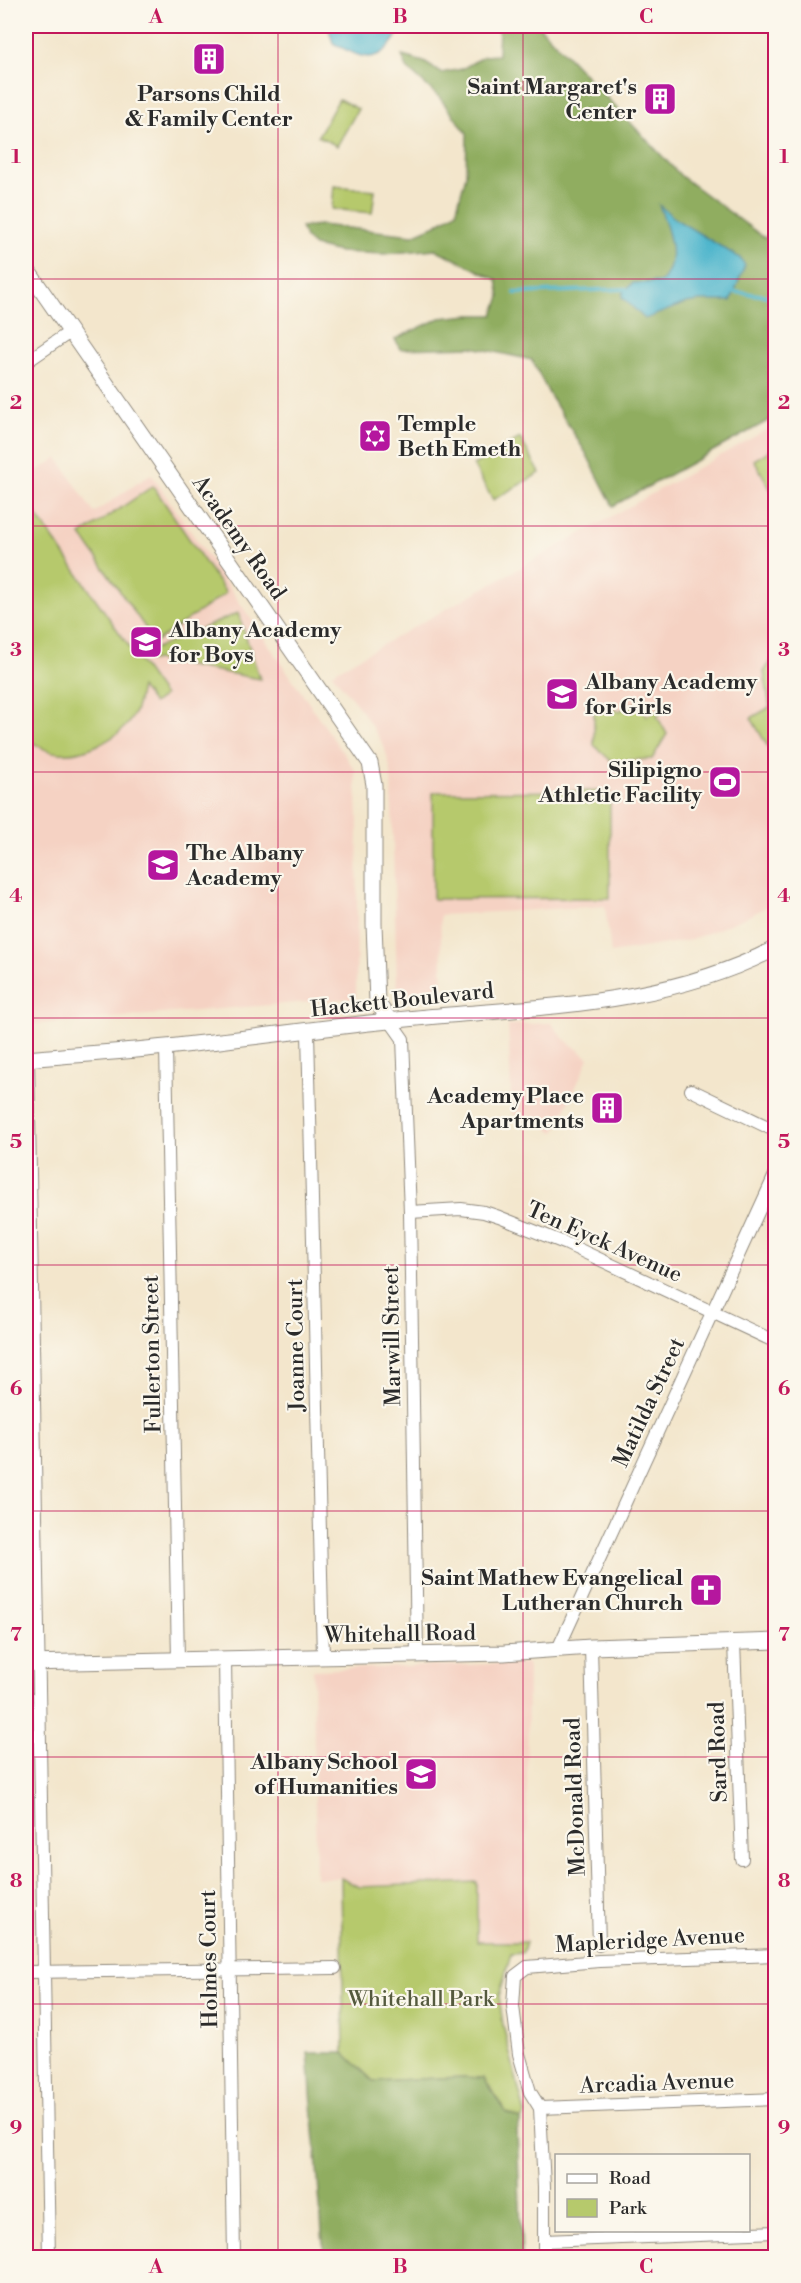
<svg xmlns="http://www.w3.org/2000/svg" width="801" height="2283" viewBox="0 0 801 2283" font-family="'Libre Bodoni',serif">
<rect width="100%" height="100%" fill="#fbf7ec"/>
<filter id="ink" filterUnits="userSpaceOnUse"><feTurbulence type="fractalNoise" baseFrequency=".0167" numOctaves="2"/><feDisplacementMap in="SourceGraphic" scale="12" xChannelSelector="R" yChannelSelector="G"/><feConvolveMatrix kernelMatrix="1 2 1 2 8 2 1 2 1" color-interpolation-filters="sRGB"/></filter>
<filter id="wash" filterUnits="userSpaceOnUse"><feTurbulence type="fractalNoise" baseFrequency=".008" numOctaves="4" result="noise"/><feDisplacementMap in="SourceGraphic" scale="24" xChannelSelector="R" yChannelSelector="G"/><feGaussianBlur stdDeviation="1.35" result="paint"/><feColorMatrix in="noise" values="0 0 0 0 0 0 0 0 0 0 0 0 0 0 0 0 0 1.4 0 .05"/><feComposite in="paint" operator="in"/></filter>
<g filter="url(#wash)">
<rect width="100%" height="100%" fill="#f3e6cc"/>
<!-- built -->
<g fill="#f5d2c3">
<polygon points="775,425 775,902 751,915 691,940 611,953 605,906 440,915 443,992 403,995 397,986 391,771 384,746 364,714 332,673"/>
<polygon points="58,458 94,513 151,474 355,770 358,816 356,998 26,1025 26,466 32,474"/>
<polygon points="551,1023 564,1039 589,1058 555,1132 512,1114 508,1025"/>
<polygon points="528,1663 526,1942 477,1942 477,1882 359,1887 339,1878 316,1878 313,1670"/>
</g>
<!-- green -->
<g fill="#b6c96c" stroke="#707a4c" stroke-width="1.5">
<polygon points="339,99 358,109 337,146 318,136"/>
<polygon points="334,186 375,190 372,213 332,209"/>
<polygon points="520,438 540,473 493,500 473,465"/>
<polygon points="775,447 775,497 754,460"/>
<polygon points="153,486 226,593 155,642 81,535"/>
<path d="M26,500L164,696L153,704L141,687C139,696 138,705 134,714C122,738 85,755 59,753C47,752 35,745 26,737Z"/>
<polygon points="238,613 260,679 157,660 151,661 145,657 145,651 154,649"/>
<polygon points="775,658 776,658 775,759 751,718 770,707 764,672 772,659"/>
<polygon points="639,701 647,716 660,708 662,713 657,716 667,734 652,759 611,761 594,745 594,706 619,711"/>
<polygon points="610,791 610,898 433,899 433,792"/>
<polygon points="341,1878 359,1887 477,1882 477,1942 526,1942 523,1953 511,1954 499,1996 503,2025 525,2114 521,2120 505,2112 491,2087 464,2077 373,2081 344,2053"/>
</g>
<!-- forest -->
<g fill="#90ad60" stroke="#5e6c46" stroke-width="1.5">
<polygon points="499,26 539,26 681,176 766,239 775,209 775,417 613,506 586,453 549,394 532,360 472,347 400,349 395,339 440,318 469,315 493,315 500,297 497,280 435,249 384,254 340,252 314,246 305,238 301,227 320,225 413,235 436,225 456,212 466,175 467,133 439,97 407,68 402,56 424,62 441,73 462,69 484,56 498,55"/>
<polygon points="308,2053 344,2053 373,2081 464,2077 484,2078 505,2112 521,2120 517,2131 522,2257 324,2257"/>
</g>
<!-- water -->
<g fill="#4db5cc" stroke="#3c707c" stroke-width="1.5">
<path d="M328,26H400C398,35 395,39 389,46C372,67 352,53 333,43Z"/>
<path d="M659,205L677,220L740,258L745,265L731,301H700L686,303L645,319L622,297L623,292L633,283L661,282C681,262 668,229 659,205Z"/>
</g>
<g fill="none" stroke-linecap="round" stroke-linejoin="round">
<!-- stream -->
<g stroke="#4db5cc" stroke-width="4">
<polyline points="735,292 776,297"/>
<polyline points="515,293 626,289"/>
</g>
</g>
</g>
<g filter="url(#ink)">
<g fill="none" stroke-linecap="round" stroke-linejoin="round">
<defs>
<g id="minor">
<polyline points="26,362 70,332"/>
<polyline points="391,1022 403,1039 410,1212 417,1655"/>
<polyline points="308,1032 323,1657"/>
<polyline points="166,1047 178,1660"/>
<polyline points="28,1059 49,2258"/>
<polyline points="691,1090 776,1131"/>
<polyline points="410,1212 461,1209 484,1212 499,1217 567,1244 776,1342"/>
<polyline points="734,1642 742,1859"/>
<polyline points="591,1647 599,1945"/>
<polyline points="558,1649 776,1173"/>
<polyline points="225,1659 234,2258"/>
<polyline points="26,1972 335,1968"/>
<polyline points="540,2108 776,2099"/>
<polyline points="544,2241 776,2232"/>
<polyline points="544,2258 544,2187 540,2108 530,2092 519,2054 513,2006 515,1976 527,1967 599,1961 776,1955"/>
</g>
<g id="tertiary">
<polyline points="26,268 370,763 374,785 374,924 377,1002 391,1022"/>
<path d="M26,1059C72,1055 119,1052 166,1047C253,1038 340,1025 427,1017C546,1006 667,1005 776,948"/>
<polyline points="26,1663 504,1653 591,1647 776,1641"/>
</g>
</defs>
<!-- minor casing -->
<use href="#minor" stroke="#8f887c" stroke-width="14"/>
<!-- tertiary casing -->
<use href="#tertiary" stroke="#8f887c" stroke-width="17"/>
<!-- minor -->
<use href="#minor" stroke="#fff" stroke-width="12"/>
<!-- tertiary -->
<use href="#tertiary" stroke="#fff" stroke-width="15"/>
</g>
</g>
<!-- grid -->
<path fill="none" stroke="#c2185b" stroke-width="1.5" stroke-opacity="0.55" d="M278,26V2258M523,26V2258M26,279H776M26,526H776M26,772H776M26,1018H776M26,1265H776M26,1511H776M26,1757H776M26,2004H776"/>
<!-- icons -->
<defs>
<symbol id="building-square" viewBox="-11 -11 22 22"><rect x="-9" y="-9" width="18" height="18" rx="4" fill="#b5179e" stroke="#fbf7ec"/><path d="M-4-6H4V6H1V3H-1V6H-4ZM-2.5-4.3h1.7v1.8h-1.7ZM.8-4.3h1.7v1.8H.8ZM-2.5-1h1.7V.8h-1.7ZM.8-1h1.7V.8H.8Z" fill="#fff"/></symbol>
<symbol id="synagogue-square" viewBox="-11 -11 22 22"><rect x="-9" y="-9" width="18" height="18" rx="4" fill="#b5179e" stroke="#fbf7ec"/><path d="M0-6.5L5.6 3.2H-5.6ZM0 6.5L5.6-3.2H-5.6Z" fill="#fff"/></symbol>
<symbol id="school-square" viewBox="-11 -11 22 22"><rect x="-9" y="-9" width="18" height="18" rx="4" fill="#b5179e" stroke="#fbf7ec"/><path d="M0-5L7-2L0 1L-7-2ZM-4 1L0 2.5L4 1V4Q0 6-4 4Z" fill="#fff"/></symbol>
<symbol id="stadium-square" viewBox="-11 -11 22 22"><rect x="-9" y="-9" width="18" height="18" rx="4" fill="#b5179e" stroke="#fbf7ec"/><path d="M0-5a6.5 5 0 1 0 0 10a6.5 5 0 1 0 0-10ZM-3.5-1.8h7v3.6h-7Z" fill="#fff"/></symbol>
<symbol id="church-square" viewBox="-11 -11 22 22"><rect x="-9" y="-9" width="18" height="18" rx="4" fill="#b5179e" stroke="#fbf7ec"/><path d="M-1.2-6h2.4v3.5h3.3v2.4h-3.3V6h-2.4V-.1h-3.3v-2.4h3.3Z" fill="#fff"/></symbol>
</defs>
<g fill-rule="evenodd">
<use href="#building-square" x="190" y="40" width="38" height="38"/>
<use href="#building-square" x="641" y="80" width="38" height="38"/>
<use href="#synagogue-square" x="356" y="417" width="38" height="38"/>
<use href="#school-square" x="127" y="623" width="38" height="38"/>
<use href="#school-square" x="543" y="675" width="38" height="38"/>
<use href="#stadium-square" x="706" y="763" width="38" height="38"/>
<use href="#school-square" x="144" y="846" width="38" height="38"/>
<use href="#building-square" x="588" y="1089" width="38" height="38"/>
<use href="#church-square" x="687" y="1571" width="38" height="38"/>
<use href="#school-square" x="402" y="1755" width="38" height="38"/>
</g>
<g text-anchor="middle" stroke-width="4.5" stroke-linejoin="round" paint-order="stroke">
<!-- poi labels -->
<g font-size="22" font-weight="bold" fill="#2b2b2b" stroke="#fbf7ec" text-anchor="end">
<text x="637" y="94">Saint Margaret's<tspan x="637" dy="25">Center</tspan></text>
<text x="209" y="101" text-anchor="middle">Parsons Child<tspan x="209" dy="25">&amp; Family Center</tspan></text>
<text x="398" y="431" text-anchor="start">Temple<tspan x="398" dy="25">Beth Emeth</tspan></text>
<text x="169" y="637" text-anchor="start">Albany Academy<tspan x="169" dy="25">for Boys</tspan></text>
<text x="585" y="689" text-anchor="start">Albany Academy<tspan x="585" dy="25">for Girls</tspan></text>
<text x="702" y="777">Silipigno<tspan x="702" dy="25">Athletic Facility</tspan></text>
<text x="186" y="860" text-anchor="start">The Albany<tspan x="186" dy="25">Academy</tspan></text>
<text x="584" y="1103">Academy Place<tspan x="584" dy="25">Apartments</tspan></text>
<text x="683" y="1585">Saint Mathew Evangelical<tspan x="683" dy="25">Lutheran Church</tspan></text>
<text x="398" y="1769">Albany School<tspan x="398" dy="25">of Humanities</tspan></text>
</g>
<!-- street labels -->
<g font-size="22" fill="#2b2b2b" stroke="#fbf7ec">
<text transform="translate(240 537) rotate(55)" y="8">Academy Road</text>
<text transform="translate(402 999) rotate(-6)" y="8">Hackett Boulevard</text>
<text transform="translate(605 1241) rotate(24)" y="8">Ten Eyck Avenue</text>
<text transform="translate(391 1336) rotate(-91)" y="8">Marwill Street</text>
<text transform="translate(295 1345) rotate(-91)" y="8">Joanne Court</text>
<text transform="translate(151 1354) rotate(-91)" y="8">Fullerton Street</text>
<text transform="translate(648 1402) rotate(-65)" y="8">Matilda Street</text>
<text transform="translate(400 1633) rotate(-1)" y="8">Whitehall Road</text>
<text transform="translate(717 1752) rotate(-92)" y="8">Sard Road</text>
<text transform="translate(574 1797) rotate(-92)" y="8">McDonald Road</text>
<text transform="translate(650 1939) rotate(-3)" y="8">Mapleridge Avenue</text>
<text transform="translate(208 1959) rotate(-91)" y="8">Holmes Court</text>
<text transform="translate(657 2082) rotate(-2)" y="8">Arcadia Avenue</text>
</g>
<!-- park labels -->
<g font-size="22" fill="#555a3e" stroke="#fbf7ec">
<text x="421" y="2006">Whitehall Park</text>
</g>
</g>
<!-- margin -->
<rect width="801" height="2283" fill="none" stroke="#fbf7ec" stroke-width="66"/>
<!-- legend -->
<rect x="555" y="2154" width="195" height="78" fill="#fbf7ec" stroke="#a8a59f" stroke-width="1.5"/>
<rect x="567" y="2174" width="30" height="9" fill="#ffffff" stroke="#a8a59f" stroke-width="1.5"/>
<text x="609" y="2184" font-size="18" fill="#2b2b2b">Road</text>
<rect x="567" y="2199" width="30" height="18" fill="#b6c96c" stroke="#a8a59f" stroke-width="1.5"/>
<text x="609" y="2214" font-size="18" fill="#2b2b2b">Park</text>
<rect x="33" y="33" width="735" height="2217" fill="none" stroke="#c2185b" stroke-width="2"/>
<g font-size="20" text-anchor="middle" font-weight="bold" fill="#c2185b">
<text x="156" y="23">A</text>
<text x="400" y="23">B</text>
<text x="646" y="23">C</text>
<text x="16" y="163">1</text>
<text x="784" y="163">1</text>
<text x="16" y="409">2</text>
<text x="784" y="409">2</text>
<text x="16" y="656">3</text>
<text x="784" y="656">3</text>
<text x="16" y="902">4</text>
<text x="784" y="902">4</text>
<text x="16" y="1148">5</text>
<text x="784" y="1148">5</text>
<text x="16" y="1395">6</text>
<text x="784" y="1395">6</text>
<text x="16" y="1641">7</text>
<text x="784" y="1641">7</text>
<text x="16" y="1887">8</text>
<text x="784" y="1887">8</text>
<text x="16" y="2134">9</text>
<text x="784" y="2134">9</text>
<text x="156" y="2273">A</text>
<text x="400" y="2273">B</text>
<text x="646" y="2273">C</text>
</g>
</svg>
